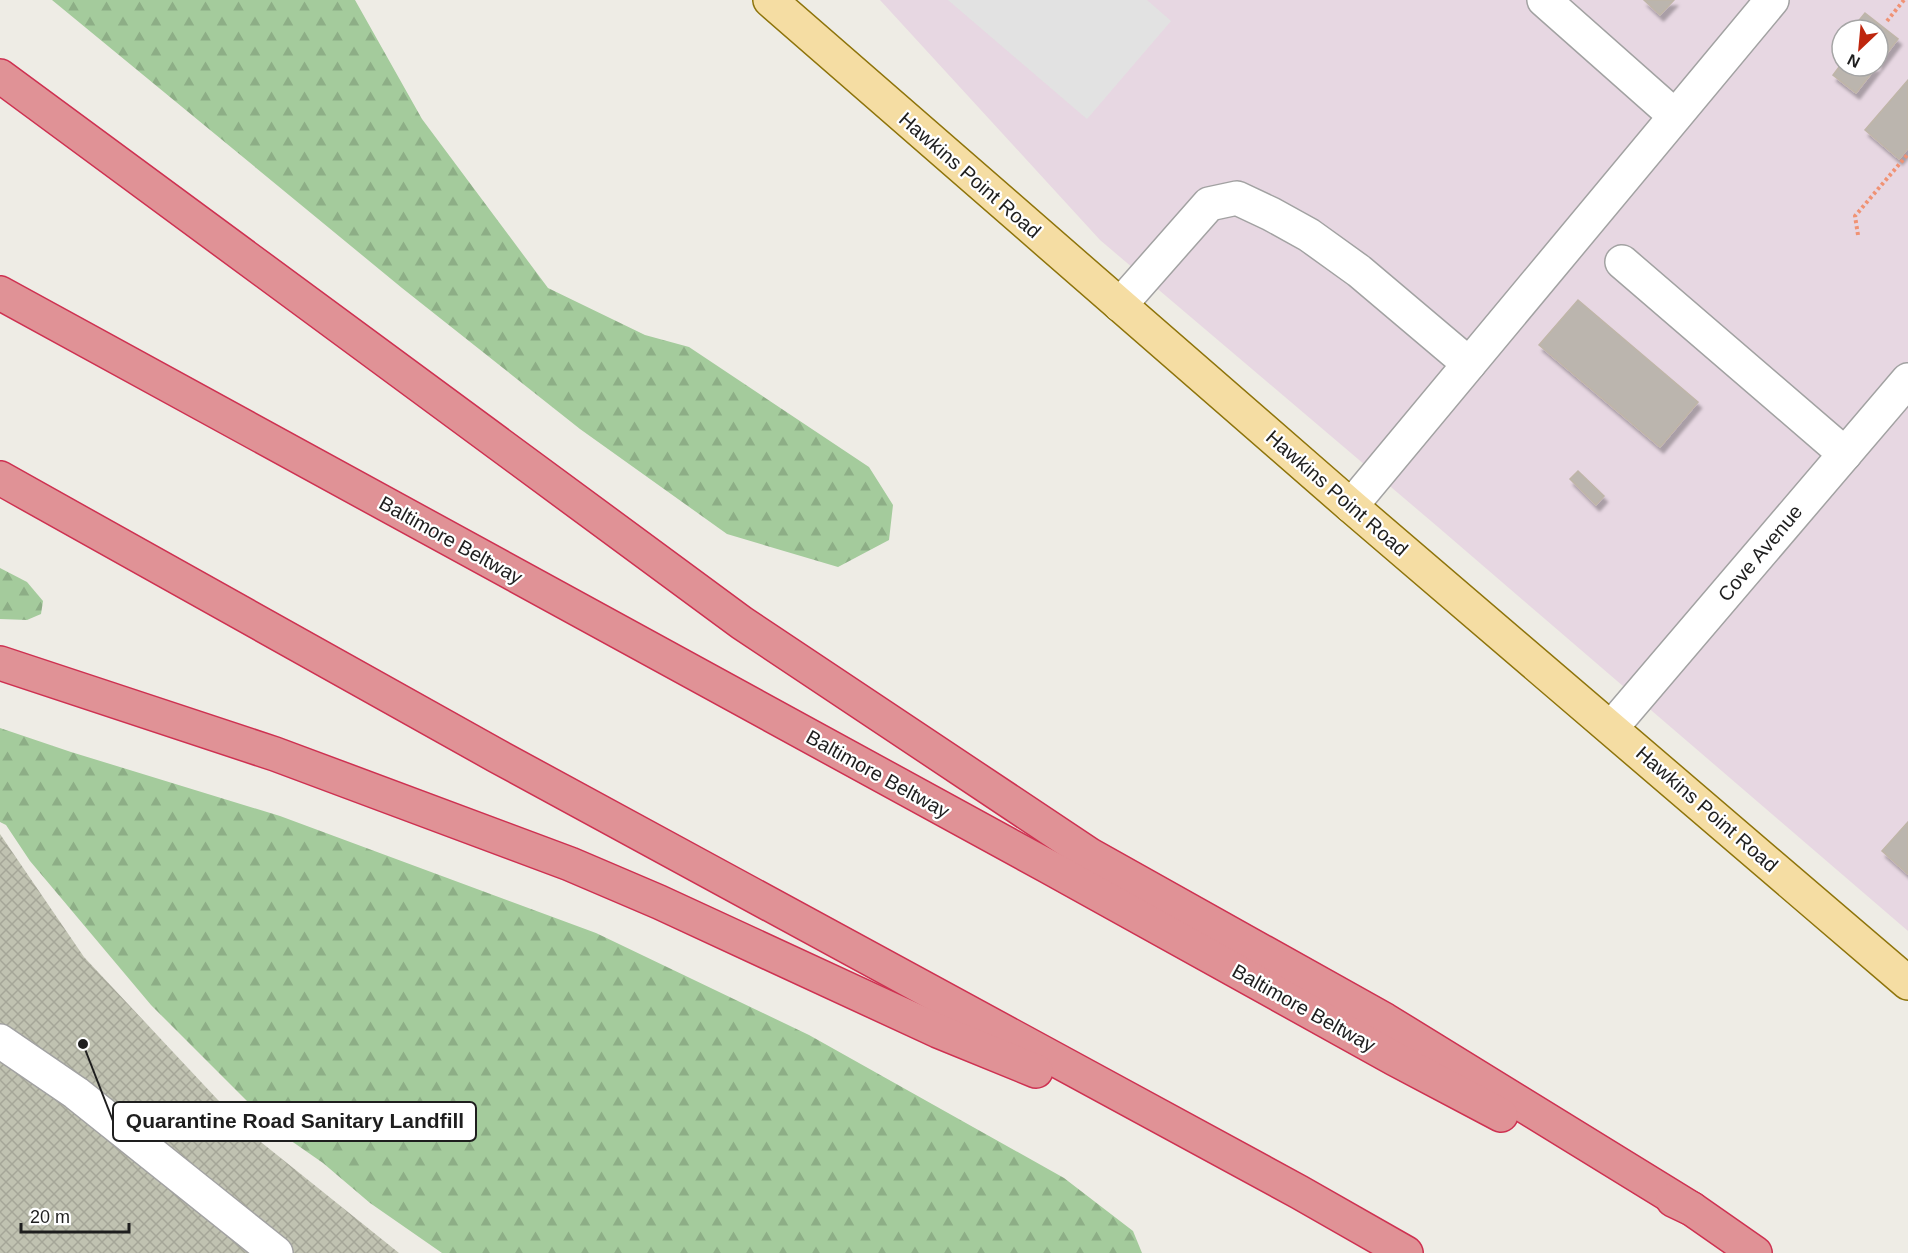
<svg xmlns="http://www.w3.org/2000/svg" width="1908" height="1253" viewBox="0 0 1908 1253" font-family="Helvetica,sans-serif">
<defs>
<pattern id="construction-cross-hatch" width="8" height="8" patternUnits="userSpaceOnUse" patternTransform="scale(1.5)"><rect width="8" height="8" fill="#c0c2b1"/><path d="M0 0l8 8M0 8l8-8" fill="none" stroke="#a5a698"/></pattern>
<pattern id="forest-firs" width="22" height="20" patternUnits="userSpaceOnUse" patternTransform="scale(1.5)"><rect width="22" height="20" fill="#a4cb9c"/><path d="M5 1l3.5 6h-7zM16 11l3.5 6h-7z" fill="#8dae86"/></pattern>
<filter id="shadow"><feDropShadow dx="3.5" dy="6" stdDeviation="1.5" flood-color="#0004"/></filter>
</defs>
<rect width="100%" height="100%" fill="#eeece5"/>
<!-- industrial -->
<path fill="#e7d7e2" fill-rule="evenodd" d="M880,0H1908V931L1438,527L1100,240ZM1842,30H1878V66H1842Z"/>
<!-- construction -->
<polygon fill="url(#construction-cross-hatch)" points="0,834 84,957 247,1131 399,1253 0,1253"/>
<!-- forest -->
<g fill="url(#forest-firs)">
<polygon points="52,0 355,0 422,119 548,288 645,335 689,347 869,467 893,505 889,540 838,567 727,534 580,429 402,288"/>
<polygon points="0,568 27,582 43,601 41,614 27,620 0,619"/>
<polygon points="0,728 71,752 280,816 596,933 809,1035 1064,1178 1133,1231 1142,1253 442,1253 370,1203 323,1163 277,1131 151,1005 30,861 6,825 0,822"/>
</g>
<!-- parking -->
<polygon fill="#e2e2e2" points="948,0 1147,0 1171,21 1087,119"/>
<!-- building -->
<g fill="#bbb5ae" stroke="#bfb5a8" stroke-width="1.5" filter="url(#shadow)">
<polygon points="1644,0 1674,0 1660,15"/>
<polygon points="1865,13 1898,39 1878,65 1878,30 1851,30"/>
<polygon points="1842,63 1842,66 1877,66 1856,93 1833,75"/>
<polygon points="1908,80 1908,148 1899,159 1865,130"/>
<polygon points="1578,300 1698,402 1660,447 1539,345"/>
<polygon points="1578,471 1604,496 1596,505 1570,479"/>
<polygon points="1908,822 1908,874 1882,851"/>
</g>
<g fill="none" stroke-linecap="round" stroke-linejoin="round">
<defs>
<g id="minor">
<polyline points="1544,0 1675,116"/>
<polyline points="1622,262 1845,454"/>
<polyline points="1120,305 1209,204 1237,198 1271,214 1309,235 1359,271 1469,364"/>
<polyline points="1351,506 1772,0"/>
<polyline points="1612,727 1908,380"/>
<polyline points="0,1041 76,1093 276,1253"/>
</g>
<polyline id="major" points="770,0 1351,506 1908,983"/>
<g id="highway">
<polyline points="0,76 742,623 1090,855 1385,1020 1692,1209"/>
<polyline points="0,293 1049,867 1395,1059 1501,1115"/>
<polyline points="0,478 497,756 1299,1192 1406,1253"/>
<polyline points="0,663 275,754 570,864 659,902 938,1031 1036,1071"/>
<polyline points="1673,1200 1692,1209 1755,1253"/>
</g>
</defs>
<!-- minor casing -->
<use href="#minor" stroke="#a2a2a2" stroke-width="36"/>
<!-- major casing -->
<use href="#major" stroke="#8e740b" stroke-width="36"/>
<!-- highway casing -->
<use href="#highway" stroke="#ce3151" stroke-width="36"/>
<!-- path -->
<g stroke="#f09274" stroke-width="4" stroke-dasharray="3 3" stroke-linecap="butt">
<polyline points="1887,21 1904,0"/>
<polyline points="1858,235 1855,216 1908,154"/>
</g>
<!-- minor -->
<use href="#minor" stroke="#fff" stroke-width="33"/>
<!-- major -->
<use href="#major" stroke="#f5dda3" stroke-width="33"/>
<!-- highway -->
<use href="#highway" stroke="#e09296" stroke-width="33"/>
</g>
<g text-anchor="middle" stroke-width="4.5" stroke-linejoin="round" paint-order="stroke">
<!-- street labels -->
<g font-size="20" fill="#1e1e1e" stroke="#fff">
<text transform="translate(970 175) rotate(41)" y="7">Hawkins Point Road</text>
<text transform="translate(1337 493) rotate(41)" y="7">Hawkins Point Road</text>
<text transform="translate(451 540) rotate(29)" y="7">Baltimore Beltway</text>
<text transform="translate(1760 553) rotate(-50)" y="7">Cove Avenue</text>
<text transform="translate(878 774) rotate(29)" y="7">Baltimore Beltway</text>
<text transform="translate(1707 809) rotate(41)" y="7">Hawkins Point Road</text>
<text transform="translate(1304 1008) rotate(29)" y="7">Baltimore Beltway</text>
</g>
</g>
<!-- callouts -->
<path fill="none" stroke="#1e1e1e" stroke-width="2" d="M83 1044L113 1121"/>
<circle fill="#1e1e1e" stroke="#fff" stroke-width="2" cx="83" cy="1044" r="6"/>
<rect fill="#fff" stroke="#1e1e1e" stroke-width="2" x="113" y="1102" width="363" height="39" rx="6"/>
<g font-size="21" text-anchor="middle" font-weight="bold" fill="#1e1e1e">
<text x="295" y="1128">Quarantine Road Sanitary Landfill</text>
</g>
<!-- north arrow -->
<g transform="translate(1860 48) rotate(206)"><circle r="28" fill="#ffffff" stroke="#a5a5a5" stroke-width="1.5"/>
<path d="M0-4.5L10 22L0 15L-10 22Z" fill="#be260e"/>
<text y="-9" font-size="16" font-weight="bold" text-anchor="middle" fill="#1e1e1e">N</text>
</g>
<!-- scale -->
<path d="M21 1223v9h108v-9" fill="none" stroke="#1e1e1e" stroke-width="3"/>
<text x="30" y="1223" font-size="18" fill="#1e1e1e" stroke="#ffffff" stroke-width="4.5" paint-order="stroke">20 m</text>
</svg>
